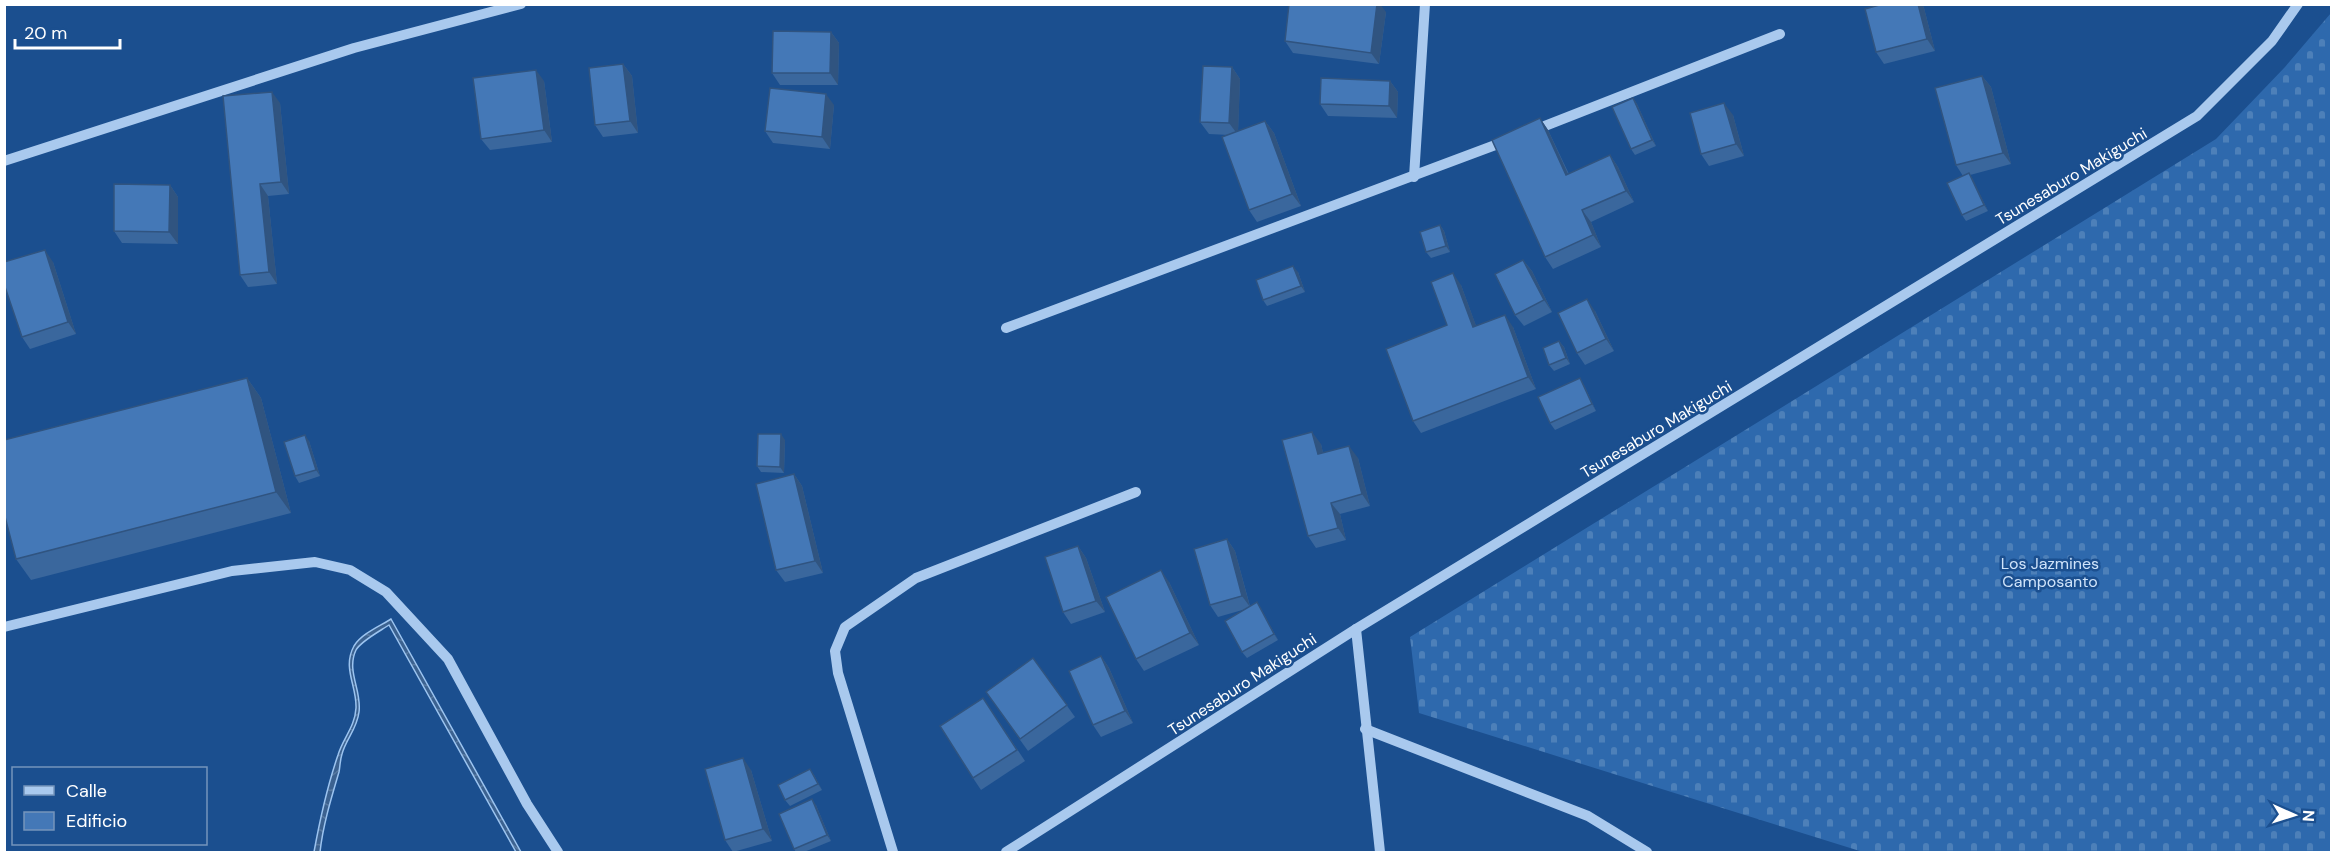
<svg xmlns="http://www.w3.org/2000/svg" width="2336" height="857" viewBox="0 0 2336 857" font-family="'DM Sans',sans-serif">
<defs>
<pattern id="cemetery-stones" width="16" height="16" patternUnits="userSpaceOnUse" patternTransform="scale(1.5)"><rect width="16" height="16" fill="#2e69ad"/><path d="M2 7V4a2 2 0 0 1 4 0v3zM10 15v-3a2 2 0 0 1 4 0v3z" fill="#4d80b9"/></pattern>
<pattern id="water-waves" width="16" height="10" patternUnits="userSpaceOnUse" patternTransform="scale(1.5)"><rect width="16" height="10" fill="#3c6290"/><path d="M0 5q4-4 8 0t8 0" fill="none" stroke="#597aa1"/></pattern>
</defs>
<rect width="100%" height="100%" fill="#1b4f8f"/>
<!-- cemetery -->
<polygon fill="url(#cemetery-stones)" points="2331,13 2331,852 1863,852 1419,713 1410,637 2216,139 2285,67"/>
<!-- water -->
<path fill="url(#water-waves)" stroke="#9cc4f0" stroke-width="1.5" d="M391,619L521,852H516L389,625C380,631 361,641 356,650C346,671 362,690 359,712C357,729 346,739 342,754C340,760 340,767 339,772C331,799 323,825 320,852H314C320,819 327,787 338,755C343,738 355,727 356,708C357,686 342,668 354,646C361,634 380,626 391,619Z"/>
<g fill="none" stroke-linecap="round" stroke-linejoin="round">
<!-- minor -->
<g stroke="#a9c9ee" stroke-width="10">
<polyline points="1532,131 1780,34"/>
<polyline points="4,161 354,48 521,4"/>
<polyline points="1414,177 1425,4"/>
<polyline points="1006,328 1506,141"/>
<polyline points="4,627 232,571 315,562 350,570 386,592 448,659 527,804 558,852"/>
<polyline points="1356,629 1380,852"/>
<polyline points="1365,729 1588,816 1647,852"/>
<polyline points="893,852 838,673 835,651 845,627 916,578 1136,492"/>
<polyline points="1006,852 1356,629 2197,116 2272,41 2298,4"/>
</g>
</g>
<!-- wall -->
<g fill="#3a679d">
<polygon points="1883,4 1922,4 1924,8 1935,51 1884,64 1876,52"/>
<polygon points="1386,12 1379,64 1293,53 1285,41"/>
<polygon points="831,32 839,43 838,85 780,85 772,73"/>
<polygon points="623,64 632,76 638,133 603,137 595,125"/>
<polygon points="1232,67 1240,79 1238,131 1265,121 1274,133 1301,206 1257,222 1249,210 1229,135 1209,134 1200,122"/>
<polygon points="1982,76 1991,87 2011,164 1970,175 1988,211 1966,221 1962,215 1963,176 1956,165"/>
<polygon points="544,81 552,142 490,150 481,139"/>
<polygon points="1390,81 1398,92 1397,118 1328,116 1320,104"/>
<polygon points="223,96 280,103 289,194 268,196 277,284 248,287 240,275"/>
<polygon points="1633,98 1637,104 1656,146 1635,155 1631,149"/>
<polygon points="834,105 830,149 773,143 765,131"/>
<polygon points="1733,115 1744,156 1709,166 1701,154"/>
<polygon points="1540,118 1548,130 1569,174 1610,155 1618,167 1634,202 1591,222 1601,247 1553,269 1545,257"/>
<polygon points="170,185 178,197 178,244 122,243 114,231"/>
<polygon points="1440,225 1444,231 1450,252 1431,258 1426,252"/>
<polygon points="1523,260 1532,271 1552,312 1524,326 1515,315"/>
<polygon points="53,262 76,334 30,349 22,337"/>
<polygon points="1298,272 1305,292 1267,306 1263,300"/>
<polygon points="1461,285 1476,326 1513,327 1536,389 1421,433 1413,421"/>
<polygon points="1595,311 1614,351 1585,365 1577,353"/>
<polygon points="1559,341 1564,347 1570,364 1554,371 1549,365"/>
<polygon points="247,378 261,398 291,513 31,580 16,559"/>
<polygon points="1584,385 1596,411 1555,430 1550,423"/>
<polygon points="785,440 784,473 761,472 757,466"/>
<polygon points="309,441 320,476 299,483 295,476"/>
<polygon points="1321,444 1323,453 1358,458 1370,506 1340,514 1346,540 1316,548 1308,536"/>
<polygon points="794,474 802,486 823,573 785,582 776,570"/>
<polygon points="1227,539 1235,551 1250,606 1257,602 1278,640 1247,658 1242,652 1246,609 1218,617 1210,605"/>
<polygon points="1078,546 1086,558 1105,612 1071,624 1063,612"/>
<polygon points="1169,582 1199,645 1144,671 1136,659"/>
<polygon points="1101,656 1109,668 1133,723 1101,737 1093,725"/>
<polygon points="1033,658 1075,717 1028,751 986,692"/>
<polygon points="983,698 1025,761 981,790 973,778"/>
<polygon points="810,769 814,775 822,790 790,806 785,800"/>
<polygon points="751,770 772,841 733,852 725,840"/>
<polygon points="816,805 831,841 804,852 796,852 794,849"/>
</g>
<!-- shaded-wall -->
<g fill="#305480">
<polygon points="1377,4 1380,4 1386,12 1379,64 1371,53"/>
<polygon points="1918,4 1922,4 1924,8 1935,51 1927,39"/>
<polygon points="831,32 839,43 838,85 830,73"/>
<polygon points="623,64 632,76 638,133 630,121"/>
<polygon points="1232,67 1240,79 1238,135 1229,123"/>
<polygon points="536,70 544,81 552,142 544,130"/>
<polygon points="1982,76 1991,87 2011,164 2003,153"/>
<polygon points="1390,81 1398,92 1397,118 1389,106"/>
<polygon points="272,92 280,103 289,194 281,182"/>
<polygon points="826,94 834,105 830,149 822,137"/>
<polygon points="1633,98 1637,104 1656,146 1652,140"/>
<polygon points="1724,103 1733,115 1744,156 1736,144"/>
<polygon points="1540,118 1548,130 1574,187 1566,175"/>
<polygon points="1265,121 1274,133 1301,206 1292,194"/>
<polygon points="1610,155 1618,167 1634,202 1626,191"/>
<polygon points="1969,173 1973,179 1988,211 1984,205"/>
<polygon points="260,184 268,196 277,284 269,272"/>
<polygon points="170,185 178,197 178,244 169,232"/>
<polygon points="1582,210 1591,222 1601,247 1593,235"/>
<polygon points="1440,225 1444,231 1450,252 1446,246"/>
<polygon points="45,250 53,262 76,334 68,322"/>
<polygon points="1523,260 1532,271 1552,312 1544,300"/>
<polygon points="1293,266 1298,272 1305,292 1301,286"/>
<polygon points="1453,273 1461,285 1481,339 1473,327"/>
<polygon points="1587,299 1595,311 1614,351 1606,339"/>
<polygon points="1505,315 1513,327 1536,389 1528,377"/>
<polygon points="1559,341 1564,347 1570,364 1566,358"/>
<polygon points="247,378 261,398 291,513 276,492"/>
<polygon points="1580,378 1584,385 1596,411 1592,404"/>
<polygon points="1312,432 1321,444 1326,466 1318,454"/>
<polygon points="781,434 785,440 784,473 780,467"/>
<polygon points="305,435 309,441 320,476 316,470"/>
<polygon points="1349,446 1358,458 1370,506 1362,494"/>
<polygon points="794,474 802,486 823,573 815,561"/>
<polygon points="1331,503 1340,514 1346,540 1338,528"/>
<polygon points="1227,539 1235,551 1250,607 1242,596"/>
<polygon points="1078,546 1086,558 1105,612 1096,601"/>
<polygon points="1161,570 1169,582 1199,645 1190,633"/>
<polygon points="1257,602 1261,608 1278,640 1274,634"/>
<polygon points="1101,656 1109,668 1133,723 1125,711"/>
<polygon points="743,758 751,770 772,841 763,829"/>
<polygon points="810,769 814,775 822,790 818,784"/>
<polygon points="812,799 816,805 831,841 827,835"/>
</g>
<!-- building -->
<g fill="#4478b7" stroke="#305480" stroke-width="1.5">
<polygon points="1289,4 1377,4 1371,53 1285,41"/>
<polygon points="1883,4 1918,4 1927,39 1876,52 1865,9"/>
<polygon points="773,31 831,32 830,73 772,73"/>
<polygon points="623,64 630,121 595,125 589,68"/>
<polygon points="1203,66 1232,67 1229,123 1200,122"/>
<polygon points="536,70 544,130 481,139 473,78"/>
<polygon points="1982,76 2003,153 1956,165 1935,88"/>
<polygon points="1321,78 1390,81 1389,106 1320,104"/>
<polygon points="770,88 826,94 822,137 765,131"/>
<polygon points="272,92 281,182 260,184 269,272 240,275 223,96"/>
<polygon points="1633,98 1652,140 1631,149 1612,107"/>
<polygon points="1724,103 1736,144 1701,154 1690,113"/>
<polygon points="1540,118 1566,175 1610,155 1626,191 1582,210 1593,235 1545,257 1492,140"/>
<polygon points="1265,121 1292,194 1249,210 1222,137"/>
<polygon points="1969,173 1984,205 1962,215 1947,183"/>
<polygon points="114,184 170,185 169,232 114,231"/>
<polygon points="1440,225 1446,246 1426,252 1420,232"/>
<polygon points="45,250 68,322 22,337 4,284 4,262"/>
<polygon points="1523,260 1544,300 1515,315 1495,274"/>
<polygon points="1293,266 1301,286 1263,300 1256,280"/>
<polygon points="1453,273 1473,327 1505,315 1528,377 1413,421 1386,349 1447,325 1431,282"/>
<polygon points="1587,299 1606,339 1577,353 1558,313"/>
<polygon points="1559,341 1566,358 1549,365 1543,348"/>
<polygon points="247,378 276,492 16,559 4,513 4,440"/>
<polygon points="1580,378 1592,404 1550,423 1538,397"/>
<polygon points="1312,432 1318,454 1349,446 1362,494 1331,503 1338,528 1308,536 1282,440"/>
<polygon points="758,434 781,434 780,467 757,466"/>
<polygon points="305,435 316,470 295,476 284,442"/>
<polygon points="794,474 815,561 776,570 756,484"/>
<polygon points="1227,539 1242,596 1210,605 1194,549"/>
<polygon points="1078,546 1096,601 1063,612 1045,557"/>
<polygon points="1161,570 1190,633 1136,659 1106,597"/>
<polygon points="1257,602 1274,634 1242,652 1225,621"/>
<polygon points="1101,656 1125,711 1093,725 1069,671"/>
<polygon points="1033,658 1067,705 1020,739 986,692"/>
<polygon points="983,698 1017,750 973,778 940,726"/>
<polygon points="743,758 763,829 725,840 705,769"/>
<polygon points="810,769 818,784 785,800 778,785"/>
<polygon points="812,799 827,835 794,849 779,814"/>
</g>
<g text-anchor="middle" stroke-width="5" stroke-linejoin="round" paint-order="stroke">
<!-- street labels -->
<g font-size="16" fill="#fff" stroke="#1b4f8f">
<text transform="translate(2071 176) rotate(-31)" y="6">Tsunesaburo Makiguchi</text>
<text transform="translate(1656 429) rotate(-31)" y="6">Tsunesaburo Makiguchi</text>
<text transform="translate(1242 684) rotate(-33)" y="6">Tsunesaburo Makiguchi</text>
</g>
<!-- park labels -->
<g font-size="16" fill="#cfe3fa" stroke="#1b4f8f">
<text x="2050" y="569">Los Jazmines<tspan x="2050" dy="18">Camposanto</tspan></text>
</g>
</g>
<!-- border -->
<rect width="2336" height="857" fill="none" stroke="#ffffff" stroke-width="12"/>
<!-- legend -->
<rect x="12" y="767" width="195" height="78" fill="#1b4f8f" stroke="#7695bc" stroke-width="1.5"/>
<rect x="24" y="786" width="30" height="9" fill="#a9c9ee" stroke="#7695bc" stroke-width="1.5"/>
<text x="66" y="797" font-size="18" fill="#ffffff">Calle</text>
<rect x="24" y="812" width="30" height="18" fill="#4478b7" stroke="#7695bc" stroke-width="1.5"/>
<text x="66" y="827" font-size="18" fill="#ffffff">Edificio</text>
<!-- north arrow -->
<g transform="translate(2294 815) rotate(93)" stroke="#1b4f8f" stroke-width="4.5" paint-order="stroke">
<path d="M0-4.5L10 22L0 15L-10 22Z" fill="#ffffff"/>
<text y="-9" font-size="16" font-weight="bold" text-anchor="middle" fill="#ffffff">N</text>
</g>
<!-- scale -->
<path d="M15 39v9h105v-9" fill="none" stroke="#ffffff" stroke-width="3"/>
<text x="24" y="39" font-size="18" fill="#ffffff" stroke="#1b4f8f" stroke-width="4.5" paint-order="stroke">20 m</text>
</svg>
